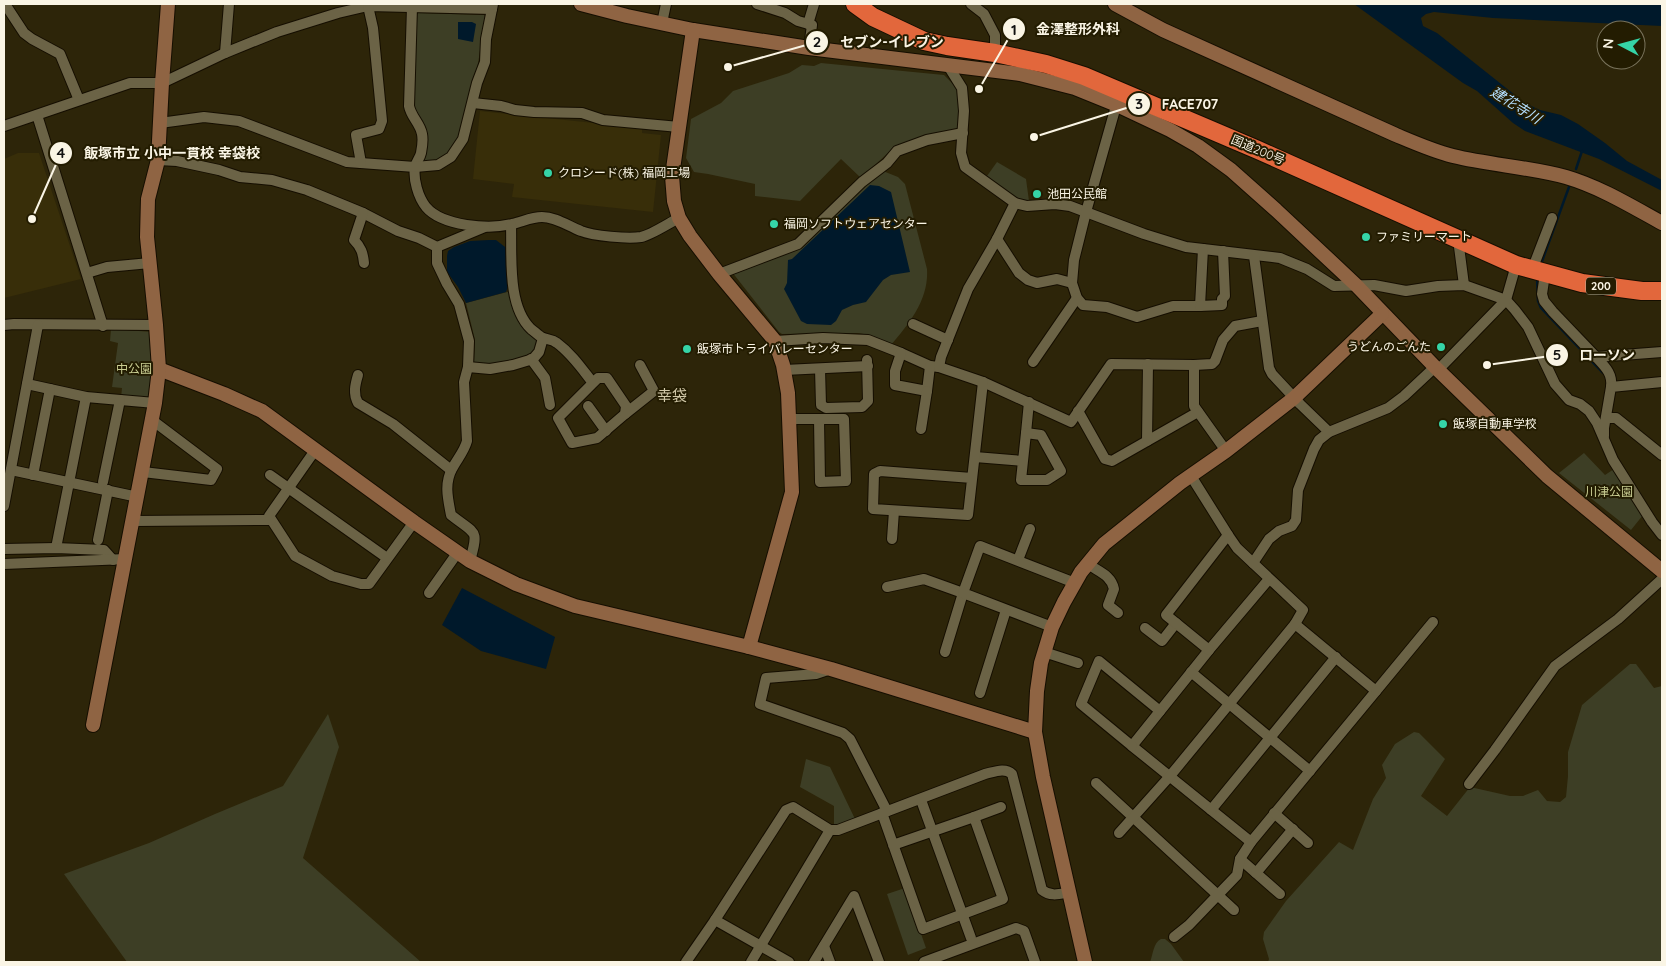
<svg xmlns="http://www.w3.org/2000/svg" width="1666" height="966" viewBox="0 0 1666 966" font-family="Quicksand,'Noto Sans JP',sans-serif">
<rect width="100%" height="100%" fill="#2d2509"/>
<!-- built -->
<g fill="#382e09">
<polygon points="480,111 642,128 642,133 661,135 653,212 512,197 514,184 473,179"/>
<polygon points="18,153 39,153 81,279 4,298 4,159"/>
</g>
<!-- green -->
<g fill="#3d3e25">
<polygon points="418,13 484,15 485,16 478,64 472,84 461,135 443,159 419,164 424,152 412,106 414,17"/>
<polygon points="821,63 944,75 959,90 960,130 910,142 890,151 861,178 841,159 800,201 755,196 755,184 708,174 694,172 686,158 691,119 721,103 733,91 789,73 802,65 814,66"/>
<polygon points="997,162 1026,179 1029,201 1017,199 987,176"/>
<path d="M883,171L898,177L905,184L927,269C929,299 910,323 891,345L869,335L858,333L782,334L779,332L732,272L799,248L872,179Z"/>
<path d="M511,291C511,316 522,324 538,340C537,364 495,365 476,366L474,363L475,340L466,303Z"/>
<polygon points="111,329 153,332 154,351 150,398 121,398 122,388 112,387 118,343 110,341"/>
<polygon points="1584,453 1605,475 1614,469 1643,515 1631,530 1559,473"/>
<polygon points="1630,664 1636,664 1654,688 1662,686 1662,962 1268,962 1269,959 1263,939 1264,932 1286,901 1339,842 1353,850 1373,799 1386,778 1382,765 1395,744 1414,732 1419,733 1445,759 1421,796 1447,816 1470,787 1510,796 1523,796 1538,790 1547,801 1560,802 1566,797 1568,776 1568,752 1582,705"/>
<polygon points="328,714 339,747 303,858 421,962 127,962 64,874 149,843 215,814 283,786"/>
<polygon points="806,759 830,767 855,819 839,826 834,826 834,806 800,787"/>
<polygon points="905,888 926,948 908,955 887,894"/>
<path d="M1161,939H1165L1171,944L1184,962H1150C1153,955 1153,943 1161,939Z"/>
</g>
<!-- water -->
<g fill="#00192b">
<polygon points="1354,4 1662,4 1662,26 1493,18 1434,12 1426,14 1421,18 1423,26 1437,33 1525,103 1540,110 1561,115 1578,124 1605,143 1627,161 1662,180 1662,191 1599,159 1525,131 1513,123 1477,91 1463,83"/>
<polygon points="458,22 472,22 476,24 473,42 458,39"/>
<polygon points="870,185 879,186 891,192 910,272 891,275 883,280 866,302 853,305 842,310 836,321 831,325 807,324 801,321 784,289 787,283 788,260 792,259"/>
<polygon points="489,240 496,240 509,250 510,281 506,292 466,303 458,287 447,272 447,256 448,251 454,247 470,241"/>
<polygon points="462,588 555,637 546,669 481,651 442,625"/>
</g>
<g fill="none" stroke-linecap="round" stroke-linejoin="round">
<!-- stream -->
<g stroke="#00192b" stroke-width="2.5">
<polyline points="1576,169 1582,151"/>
<polyline points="1541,264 1569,187"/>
<polyline points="1537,277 1538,301 1541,308 1603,373"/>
</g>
<defs>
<g id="street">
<polyline points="5,4 24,33 32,39 60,54 79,100"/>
<polyline points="757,4 785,13 798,21 812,25 809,48"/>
<polyline points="971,4 984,14 995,35 995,53"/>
<path d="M412,7L409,106C411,117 420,123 422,134C423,139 422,148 421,153C420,158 416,162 415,167C413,179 418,197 426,207C442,226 489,230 512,224C522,222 531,217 542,217C556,217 568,226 581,231C593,236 628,239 641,237C651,235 669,223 679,218"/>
<polyline points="662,23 666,4"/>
<polyline points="808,24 814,4"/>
<polyline points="225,53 229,4"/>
<polyline points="947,64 962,88 964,111 961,153 965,167 1015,203 1027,206 1055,204 1070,206 1144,234 1186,247 1280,258 1307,269 1334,286 1374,285 1406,291 1438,286 1464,285 1506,300 1515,310 1528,327 1555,384 1569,400 1580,404 1589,411 1597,423 1613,460 1652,522 1662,535"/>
<polyline points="1118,99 1086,212 1074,260 1072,283 1077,298 1083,305 1107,307 1137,317 1173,306 1200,306 1203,249"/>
<polyline points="473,103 501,106 515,110 534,112 582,113 603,120 679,127"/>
<polyline points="37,115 103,326"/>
<polyline points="160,123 204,117 239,121 347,162 415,167 438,165 451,157 463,139 477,83 485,62 486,39 493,4"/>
<polyline points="4,126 130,83 162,83 225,53 277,32 338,13 368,6 492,9"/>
<polyline points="158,160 177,161 219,170 240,177 272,180 307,190 363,213 398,231 419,238 437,247 485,227"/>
<polyline points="361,163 356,135 379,129 382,121 373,28 368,6"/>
<path d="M363,213L354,240C361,247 363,253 364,263"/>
<path d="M511,225C512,256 507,306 531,329C534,331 540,337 543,338C549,340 552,339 557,343C572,354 582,369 593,383L598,378H607L626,406L625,414L597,438L572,443L558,418L593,383"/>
<polyline points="997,239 1019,273 1028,280 1037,283 1057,279 1072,283"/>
<polyline points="1458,239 1464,285"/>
<path d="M437,247V263L447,284L459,304L469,341L468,367L464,382L467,441C464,452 457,459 452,469C444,484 448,499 451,515C476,535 479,528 470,561"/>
<polyline points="1254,256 1269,368 1272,374 1300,404 1329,432"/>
<polyline points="1532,270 1552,218"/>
<polyline points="87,273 107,267 150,263"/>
<polyline points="719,274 798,244 862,182 887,163 897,151 927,140 963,133"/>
<polyline points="1545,274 1542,294 1544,301 1553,312 1596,357 1662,352"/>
<polyline points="1200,306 1222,305 1222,299 1225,296 1223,251"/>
<polyline points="913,324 948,340"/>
<polyline points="4,325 14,324 156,325"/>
<polyline points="775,341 823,338 868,340 901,353 930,366 939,367 983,382 1071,422 1111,364 1194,365 1212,364 1215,361 1223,340 1235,326 1262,321"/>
<polyline points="901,353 895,371 895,385 927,391 930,366"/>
<path d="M1596,357C1604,366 1613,373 1611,387"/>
<polyline points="531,359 545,378 550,405"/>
<polyline points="1033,362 1077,298"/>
<polyline points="1194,365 1194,406 1226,451"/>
<polyline points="468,367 490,369 513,365 533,359 539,352 543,338"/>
<polyline points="939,367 941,357 968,289 997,239 1015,203"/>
<polyline points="820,369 821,405 826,408 862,407 868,401 867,360"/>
<polyline points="784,370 868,366"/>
<polyline points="1438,370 1506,300 1516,265"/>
<path d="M358,375C355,385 353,394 358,403L393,424L451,470"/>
<polyline points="27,384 86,397 155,403"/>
<polyline points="588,406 606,431"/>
<polyline points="1078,411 1105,459 1112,461 1198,412"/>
<polyline points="625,414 654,391 640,365"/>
<polyline points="1606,418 1616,418 1662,455"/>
<polyline points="789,419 844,419 846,481 820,482 819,419"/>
<polyline points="921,429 927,391"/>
<polyline points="1026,433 1029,402"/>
<polyline points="1604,436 1604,428 1611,387 1662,382"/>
<polyline points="1147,441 1148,364"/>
<polyline points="316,449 269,516 295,556 332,576 361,584 369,584 414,522"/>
<polyline points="975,457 1023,461 1021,480 1047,480 1061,471 1041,435 1026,433 1023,461"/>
<polyline points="11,470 138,497"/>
<polyline points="143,472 211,480 217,469 152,420"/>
<polyline points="33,475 50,389"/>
<polyline points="270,475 387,558"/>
<polyline points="1191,476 1228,535"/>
<polyline points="972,478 880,471 874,474 873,509 968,515 983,382"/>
<polyline points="103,482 120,400"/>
<polyline points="4,506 38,325"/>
<polyline points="134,521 271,520"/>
<polyline points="892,539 894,511"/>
<polyline points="98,540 108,490"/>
<polyline points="56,548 86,397"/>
<polyline points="4,549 56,548 104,550 113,560"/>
<polyline points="1018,560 1030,529"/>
<polyline points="1253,563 1269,539 1279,531 1292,526 1296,520 1298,490 1314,449 1319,440 1329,432 1388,408 1404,396 1435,367"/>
<polyline points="4,564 126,559"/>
<path d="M1088,564C1099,572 1111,575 1114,589L1108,605L1118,613"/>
<polyline points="1269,579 1209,650 1132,746 1251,842 1376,691 1295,624"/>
<polyline points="887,587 924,579 963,593 945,652"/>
<polyline points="429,593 458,552"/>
<polyline points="1052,627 963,593 980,546 1075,583"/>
<polyline points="1145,628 1162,641 1176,623"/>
<polyline points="1044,652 1078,663"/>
<polyline points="831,669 816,674 766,678 760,704 843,733 850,739 887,811"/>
<polyline points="1191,672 1310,771"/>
<polyline points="1376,691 1433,622"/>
<polyline points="980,693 1006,610"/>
<polyline points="1132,746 1081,704 1099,661 1160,711"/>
<polyline points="1096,783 1234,910"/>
<polyline points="1469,784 1495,750 1555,666 1618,619 1662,579"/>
<polyline points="921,800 971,938"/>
<polyline points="1211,810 1336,657"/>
<polyline points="882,813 923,929 1003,899 974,817 893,845"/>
<polyline points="1274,813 1308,843"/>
<polyline points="974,817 1001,807"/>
<polyline points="1119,833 1170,776 1295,624 1303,610 1237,548 1228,535 1166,615 1209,650"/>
<polyline points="1240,859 1280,894"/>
<polyline points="1256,873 1293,829"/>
<polyline points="715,920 789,962"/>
<polyline points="1174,937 1189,925 1237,875 1240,859 1251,842"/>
<polyline points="824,946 830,962"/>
<path d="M686,962L715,920L786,810L793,807L830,830H838L985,774C994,772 1005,767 1012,774L1042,890C1051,897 1059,894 1070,892"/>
<polyline points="751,962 830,830"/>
<polyline points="814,962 854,896 879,962"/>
<polyline points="924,962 1016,928 1024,931 1035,962"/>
</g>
<g id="secondary">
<polyline points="581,4 627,16 693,30 809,48 1020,74 1075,88 1117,105 1170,130 1198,146 1231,170 1276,210 1356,285 1435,367 1547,476 1662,571"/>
<path d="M1115,4L1163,30L1396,135C1415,143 1433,151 1453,156C1490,165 1529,167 1566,177C1600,187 1631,206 1662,223"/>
<polyline points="693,30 672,176 674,201 679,218 690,236 719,274 775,341 783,365 788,393 792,492 749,647"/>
<polyline points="159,369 224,394 262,411 414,522 470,561 516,584 575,606 749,647 831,669 1035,732"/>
<polyline points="93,725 155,403 159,369 156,325 147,237 148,199 158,160 162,83 168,4"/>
<polyline points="1085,962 1043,777 1035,732 1037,691 1041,663 1052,627 1064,602 1081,572 1104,544 1180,483 1226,451 1294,398 1382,314"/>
</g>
<polyline id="highway" points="855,4 873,17 924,41 947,46 995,53 1046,64 1084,76 1258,150 1516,265 1582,283 1642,291 1662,291"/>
</defs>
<!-- street casing -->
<use href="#street" stroke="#150e00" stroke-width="12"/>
<!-- secondary casing -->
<use href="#secondary" stroke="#150e00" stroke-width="16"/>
<!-- highway casing -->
<use href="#highway" stroke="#150e00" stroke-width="20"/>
<!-- street -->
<use href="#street" stroke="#6b6346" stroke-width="10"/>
<!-- secondary -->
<use href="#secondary" stroke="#8f6443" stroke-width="14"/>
<!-- highway -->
<use href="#highway" stroke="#e2673c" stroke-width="18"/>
</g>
<!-- markers -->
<g fill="#35d4a7" stroke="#231c01" stroke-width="2">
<circle cx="548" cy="173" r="5"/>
<circle cx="1037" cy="194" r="5"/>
<circle cx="774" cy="224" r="5"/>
<circle cx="1366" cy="237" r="5"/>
<circle cx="1441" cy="347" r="5"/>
<circle cx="687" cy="349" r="5"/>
<circle cx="1443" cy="424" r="5"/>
</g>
<g text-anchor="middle" stroke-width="4" stroke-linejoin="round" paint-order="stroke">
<!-- shield labels -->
<rect fill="#231c01" stroke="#bab4a1" stroke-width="1" x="1586" y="277.5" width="30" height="17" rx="4"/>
<g font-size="11" font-weight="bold" fill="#faf5e5">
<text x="1601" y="290">200</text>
</g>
<!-- street labels -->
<g font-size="12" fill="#faf5e5" stroke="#231c01">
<text transform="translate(1258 150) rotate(23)" y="4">国道200号</text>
</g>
<!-- poi labels -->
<g font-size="12" fill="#faf5e5" stroke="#231c01" text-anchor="start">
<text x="558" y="177">クロシード(株) 福岡工場</text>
<text x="1047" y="198">池田公民館</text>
<text x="784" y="228">福岡ソフトウェアセンター</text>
<text x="1376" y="241">ファミリーマート</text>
<text x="1431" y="351" text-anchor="end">うどんのごんた</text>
<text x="697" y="353">飯塚市トライバレーセンター</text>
<text x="1453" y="428">飯塚自動車学校</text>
</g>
<!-- park labels -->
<g font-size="12" fill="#c9cd92" stroke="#231c01">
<text x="134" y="373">中公園</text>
<text x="1609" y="496">川津公園</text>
</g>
<!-- water labels -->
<g font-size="14" font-style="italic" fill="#b3defe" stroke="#231c01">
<text transform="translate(1516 105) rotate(32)" y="5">建花寺川</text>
</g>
<!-- quarter labels -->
<g font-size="15" fill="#d1c8a8" stroke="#231c01">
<text x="672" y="401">幸袋</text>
</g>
</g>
<!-- callouts -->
<path fill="none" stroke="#faf5e5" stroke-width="2" d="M979 89L1014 29M728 67L817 42M1034 137L1139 104M32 219L61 153M1487 365L1557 355"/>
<g fill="#faf5e5" stroke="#231c01" stroke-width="2">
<circle cx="979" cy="89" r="5"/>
<circle cx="728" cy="67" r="5"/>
<circle cx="1034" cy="137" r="5"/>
<circle cx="32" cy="219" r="5"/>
<circle cx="1487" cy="365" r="5"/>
<circle cx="1014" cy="29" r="12"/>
<circle cx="817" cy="42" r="12"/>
<circle cx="1139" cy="104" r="12"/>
<circle cx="61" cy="153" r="12"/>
<circle cx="1557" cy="355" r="12"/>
</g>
<g font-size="15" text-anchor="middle" font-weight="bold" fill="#111">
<text x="1014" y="35">1</text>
<text x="817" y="47">2</text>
<text x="1139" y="109">3</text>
<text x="61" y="158">4</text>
<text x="1557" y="360">5</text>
</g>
<g font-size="14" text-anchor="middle" font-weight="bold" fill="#faf5e5" stroke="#231c01" stroke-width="4" stroke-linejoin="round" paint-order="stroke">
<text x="1078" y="34">金澤整形外科</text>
<text x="892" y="47">セブン-イレブン</text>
<text x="1190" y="109">FACE707</text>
<text x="172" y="158">飯塚市立 小中一貫校 幸袋校</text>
<text x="1607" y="360">ローソン</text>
</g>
<!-- border -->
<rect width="1666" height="966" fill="none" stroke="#faf5e5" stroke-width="10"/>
<!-- north arrow -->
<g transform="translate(1621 45) rotate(276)"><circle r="24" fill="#231c01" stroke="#79735c"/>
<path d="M0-4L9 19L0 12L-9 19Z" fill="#35d4a7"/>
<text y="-8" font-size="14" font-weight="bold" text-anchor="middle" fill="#faf5e5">N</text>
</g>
</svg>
